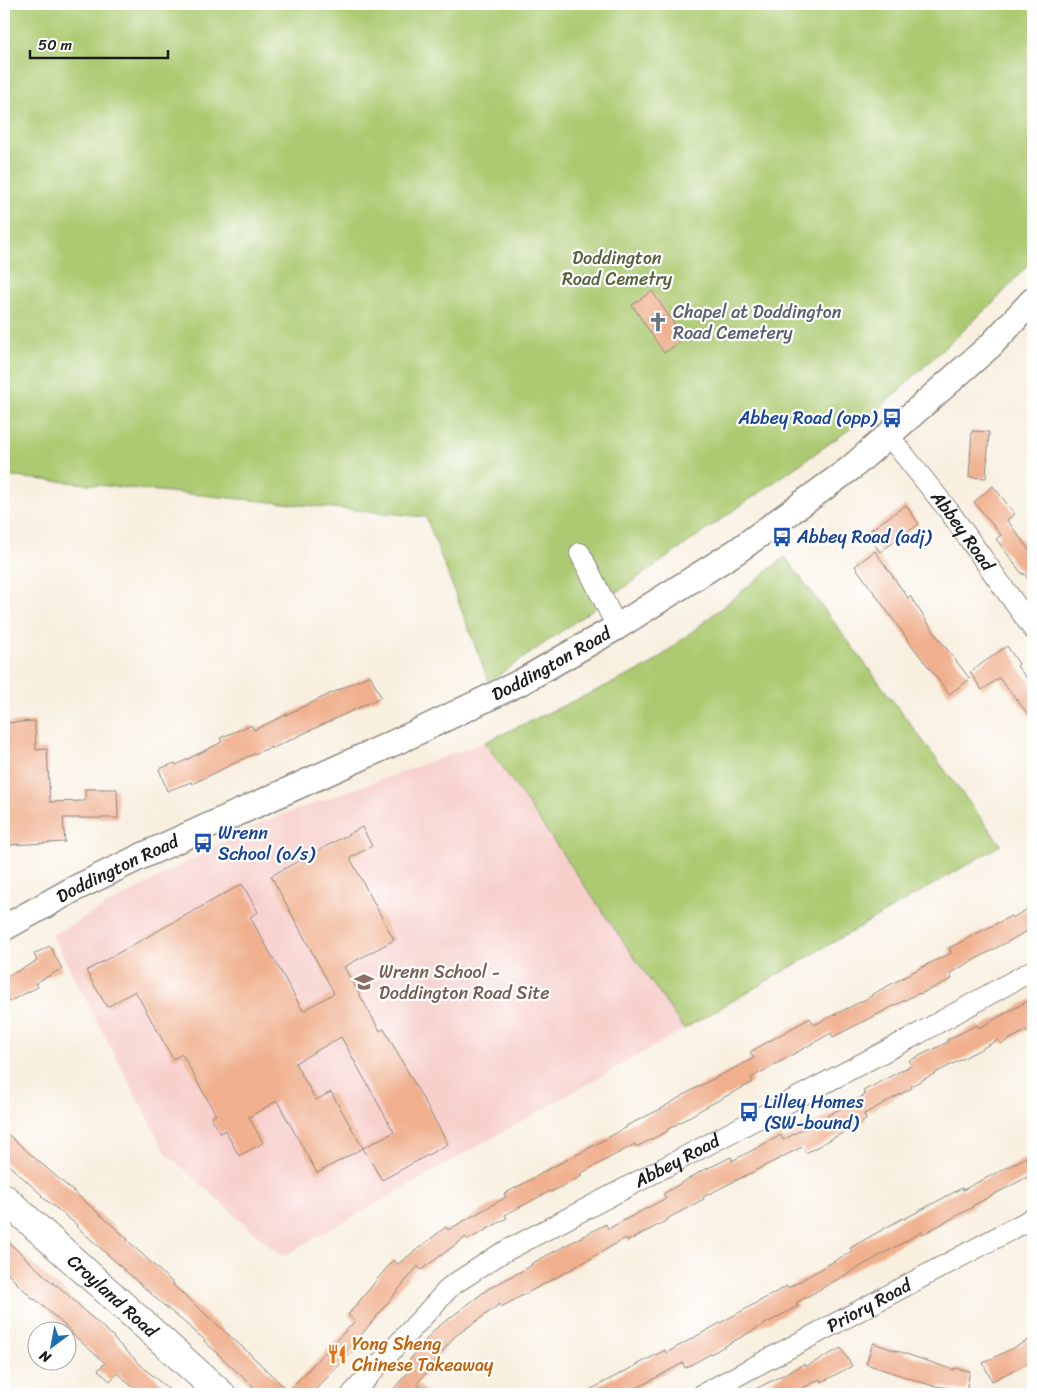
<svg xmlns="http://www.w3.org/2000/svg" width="1037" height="1398" viewBox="0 0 1037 1398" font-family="Sriracha,sans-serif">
<rect width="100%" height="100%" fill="#fff"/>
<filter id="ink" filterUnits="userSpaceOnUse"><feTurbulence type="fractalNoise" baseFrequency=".02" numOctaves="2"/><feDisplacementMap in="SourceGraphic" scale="10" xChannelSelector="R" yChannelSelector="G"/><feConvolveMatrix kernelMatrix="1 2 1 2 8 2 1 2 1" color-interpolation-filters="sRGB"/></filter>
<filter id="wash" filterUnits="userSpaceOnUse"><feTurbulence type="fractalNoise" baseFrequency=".0096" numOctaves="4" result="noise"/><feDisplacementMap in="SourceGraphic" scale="20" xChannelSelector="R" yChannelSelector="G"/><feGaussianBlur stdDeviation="1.12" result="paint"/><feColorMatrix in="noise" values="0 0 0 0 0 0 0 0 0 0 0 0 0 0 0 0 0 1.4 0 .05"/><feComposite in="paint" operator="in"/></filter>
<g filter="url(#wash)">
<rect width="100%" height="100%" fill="#f8efdf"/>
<!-- built -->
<polygon fill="#f7d0cc" points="485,742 684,1029 282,1257 166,1153 52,935 260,823"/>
<!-- green -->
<g fill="#acca71" stroke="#647346">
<polygon points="4,4 1033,4 1033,259 998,298 880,408 489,682 426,517 4,476"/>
<polygon points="785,557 1001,845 684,1029 485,742 649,666"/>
</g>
<g id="blocks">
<!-- building -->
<g fill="#f0b08e" fill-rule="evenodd">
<polygon points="652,291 684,339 664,353 632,305"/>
<polygon points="972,431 989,432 986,478 969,477"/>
<polygon points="993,486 1015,514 1007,520 1033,555 1033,587 1024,573 1023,575 996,539 1001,535 974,502"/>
<polygon points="906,505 919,524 880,552 866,533"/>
<polygon points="875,551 908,598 910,596 936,635 970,679 949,694 910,643 855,566"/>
<polygon points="1007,646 1019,664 1017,666 1033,686 1033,720 999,678 982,690 970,672"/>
<polygon points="370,675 381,697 271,749 271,747 247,757 192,784 191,782 167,791 159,769 175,763 176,765 222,742 220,738 251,725 254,730"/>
<polygon points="35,721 36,750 47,749 50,802 85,801 85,789 117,789 118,818 63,818 65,842 9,845 4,723"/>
<path d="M362,827L372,846L350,858L394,940L344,967L380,1031L384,1029L448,1144L382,1180L363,1148L317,1173L277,1101L249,1117L263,1143L239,1156L225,1130L220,1133L211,1117L216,1115L182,1054L173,1059L135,991L107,1007L86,971L242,884L258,912L250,917L303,1011L334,993L271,876ZM341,1037L394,1132L363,1148L331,1092L316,1100L295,1063Z"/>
<polygon points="1033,906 1033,928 950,973 952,979 920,994 919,993 833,1037 831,1033 751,1078 753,1082 704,1108 667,1130 668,1131 636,1147 635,1144 580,1174 582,1176 551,1192 550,1191 505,1215 507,1218 468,1240 466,1237 421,1270 418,1266 358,1339 362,1342 311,1394 261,1394 204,1341 205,1340 159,1301 76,1226 77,1225 41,1196 42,1195 4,1161 4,1131 128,1239 127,1240 174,1284 173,1285 250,1354 288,1391 355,1321 348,1315 393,1260 398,1264 446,1227 448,1230 506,1197 504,1194 541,1174 541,1173 584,1151 627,1127 626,1126 665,1107 665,1106 694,1089 754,1058 750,1052 810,1018 814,1025 872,996 871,995 910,974 910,973 951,953 949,948 1011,916 1012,918"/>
<polygon points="50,946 62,969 35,983 38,987 4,1004 4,978 37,961 34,954"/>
<polygon points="1033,998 1033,1027 1001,1044 998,1040 911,1086 912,1088 864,1114 866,1120 806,1153 802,1147 703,1197 704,1199 667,1219 668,1220 628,1241 626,1238 570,1270 501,1307 500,1304 454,1337 417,1384 429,1394 389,1394 414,1366 408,1362 434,1330 488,1289 531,1266 531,1264 606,1224 608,1229 666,1198 663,1194 700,1172 731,1157 732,1161 781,1135 783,1140 865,1095 863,1091 912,1065 909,1061 948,1042 947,1040 977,1025 979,1028"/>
<polygon points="1033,1154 1033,1174 972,1206 973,1207 923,1234 922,1232 840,1278 796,1303 798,1306 685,1368 683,1363 626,1394 582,1394 665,1350 666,1353 787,1286 788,1288 852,1251 850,1248 903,1218 904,1219 962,1188 963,1190"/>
<polygon points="4,1238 56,1286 57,1285 82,1308 82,1309 114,1337 113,1338 145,1369 174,1394 139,1394 118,1373 110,1381 98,1370 105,1363 71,1333 72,1332 53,1315 35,1299 34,1300 4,1270"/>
<polygon points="1033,1338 1033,1361 992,1381 983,1363"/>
<polygon points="873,1343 954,1370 954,1368 970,1371 966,1391 930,1385 866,1364"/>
<polygon points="841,1348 852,1366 822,1382 820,1379 791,1394 746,1394 804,1364 805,1367"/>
</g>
</g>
</g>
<g filter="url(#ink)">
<use href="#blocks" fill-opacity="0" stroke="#8a867e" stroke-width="1"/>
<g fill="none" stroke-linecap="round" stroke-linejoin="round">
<defs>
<g id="minor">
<path id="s1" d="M889,436L949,511L1033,629"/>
<polyline points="580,553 617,627"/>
<path id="s2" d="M352,1394L451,1286L500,1254L918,1034L1033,970"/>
<path id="s3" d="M703,1394L1033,1218"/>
</g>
<g id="tertiary">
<path id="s4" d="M4,928L74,889L142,856L409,736L521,682L617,627L737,551L851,468L991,345L1033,300"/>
</g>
<g id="secondary">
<path id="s5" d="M4,1198L221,1394"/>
</g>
</defs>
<!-- minor casing -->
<use href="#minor" stroke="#8a867e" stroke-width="22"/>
<!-- tertiary casing -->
<use href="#tertiary" stroke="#8a867e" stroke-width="28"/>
<!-- secondary casing -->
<use href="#secondary" stroke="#8a867e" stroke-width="30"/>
<!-- minor -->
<use href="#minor" stroke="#fff" stroke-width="20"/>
<!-- tertiary -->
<use href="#tertiary" stroke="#fff" stroke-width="25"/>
<!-- secondary -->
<use href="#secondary" stroke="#fff" stroke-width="28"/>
</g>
</g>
<!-- icons -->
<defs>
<symbol id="church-bare" viewBox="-9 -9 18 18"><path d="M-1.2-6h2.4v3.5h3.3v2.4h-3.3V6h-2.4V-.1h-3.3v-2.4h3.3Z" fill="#6b7280" stroke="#fff" stroke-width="2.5" paint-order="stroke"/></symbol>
<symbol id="bus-bare" viewBox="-9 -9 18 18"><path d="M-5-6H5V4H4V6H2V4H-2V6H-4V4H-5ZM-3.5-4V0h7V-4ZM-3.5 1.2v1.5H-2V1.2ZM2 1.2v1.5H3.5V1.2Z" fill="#1a4fb4" stroke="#fff" stroke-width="2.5" paint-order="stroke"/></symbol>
<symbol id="school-bare" viewBox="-9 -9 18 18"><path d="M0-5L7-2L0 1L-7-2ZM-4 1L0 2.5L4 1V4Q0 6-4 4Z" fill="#8d6e63" stroke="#fff" stroke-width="2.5" paint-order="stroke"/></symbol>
<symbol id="restaurant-bare" viewBox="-9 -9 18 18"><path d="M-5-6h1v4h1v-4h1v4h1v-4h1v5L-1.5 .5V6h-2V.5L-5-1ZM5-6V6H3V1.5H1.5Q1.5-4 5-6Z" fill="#e8710a" stroke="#fff" stroke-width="2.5" paint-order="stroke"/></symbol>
</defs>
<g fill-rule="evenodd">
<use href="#church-bare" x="644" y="308" width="28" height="28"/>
<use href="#bus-bare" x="878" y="404" width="28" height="28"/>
<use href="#bus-bare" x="768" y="523" width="28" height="28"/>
<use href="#bus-bare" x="189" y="829" width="28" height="28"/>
<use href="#school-bare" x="350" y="968" width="28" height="28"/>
<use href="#bus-bare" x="735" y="1098" width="28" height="28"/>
<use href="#restaurant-bare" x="323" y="1340" width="28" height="28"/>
</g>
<g text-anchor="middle" stroke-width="4.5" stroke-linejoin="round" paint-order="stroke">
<!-- park labels -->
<g font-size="18" fill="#56623e" stroke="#fff">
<text x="617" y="264">Doddington<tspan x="617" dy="21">Road Cemetry</tspan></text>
</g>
<!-- worship labels -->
<g font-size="18" fill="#5b616d" stroke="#fff" text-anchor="start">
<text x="673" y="318">Chapel at Doddington<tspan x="673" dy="21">Road Cemetery</tspan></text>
</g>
<!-- transit labels -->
<g font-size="18" fill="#164399" stroke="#fff" text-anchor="start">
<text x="877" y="424" text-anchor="end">Abbey Road (opp)</text>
<text x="797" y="543">Abbey Road (adj)</text>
<text x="218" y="839">Wrenn<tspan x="218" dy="21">School (o/s)</tspan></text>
<text x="764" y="1108">Lilley Homes<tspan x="764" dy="21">(SW-bound)</tspan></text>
</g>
<!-- street labels -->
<g font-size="18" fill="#1c1c1c" stroke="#fff">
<text dy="6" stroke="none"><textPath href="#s1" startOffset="120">Abbey Road</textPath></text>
<text dy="6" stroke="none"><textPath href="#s4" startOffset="608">Doddington Road</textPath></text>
<text dy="6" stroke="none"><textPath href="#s4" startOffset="128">Doddington Road</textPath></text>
<text dy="6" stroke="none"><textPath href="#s2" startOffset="405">Abbey Road</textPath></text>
<text dy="6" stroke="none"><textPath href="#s5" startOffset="146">Croyland Road</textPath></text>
<text dy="6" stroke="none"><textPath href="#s3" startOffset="188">Priory Road</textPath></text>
</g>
<!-- education labels -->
<g font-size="18" fill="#785e54" stroke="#fff" text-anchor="start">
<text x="379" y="978">Wrenn School -<tspan x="379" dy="21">Doddington Road Site</tspan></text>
</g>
<!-- food labels -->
<g font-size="18" fill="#c56008" stroke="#fff" text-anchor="start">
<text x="352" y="1350">Yong Sheng<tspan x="352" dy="21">Chinese Takeaway</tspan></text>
</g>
</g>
<!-- margin -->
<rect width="1037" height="1398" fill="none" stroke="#fff" stroke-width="20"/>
<!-- north arrow -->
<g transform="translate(52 1346) rotate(212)"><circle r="24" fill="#ffffff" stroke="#a4a4a4"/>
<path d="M0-4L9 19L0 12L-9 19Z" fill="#1f6fb2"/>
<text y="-8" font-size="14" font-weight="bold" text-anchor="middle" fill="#1c1c1c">N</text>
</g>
<!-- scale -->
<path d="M30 50v8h138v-8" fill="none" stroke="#1c1c1c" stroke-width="2.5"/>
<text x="38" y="50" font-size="15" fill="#1c1c1c" stroke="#ffffff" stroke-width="4" paint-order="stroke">50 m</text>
</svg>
